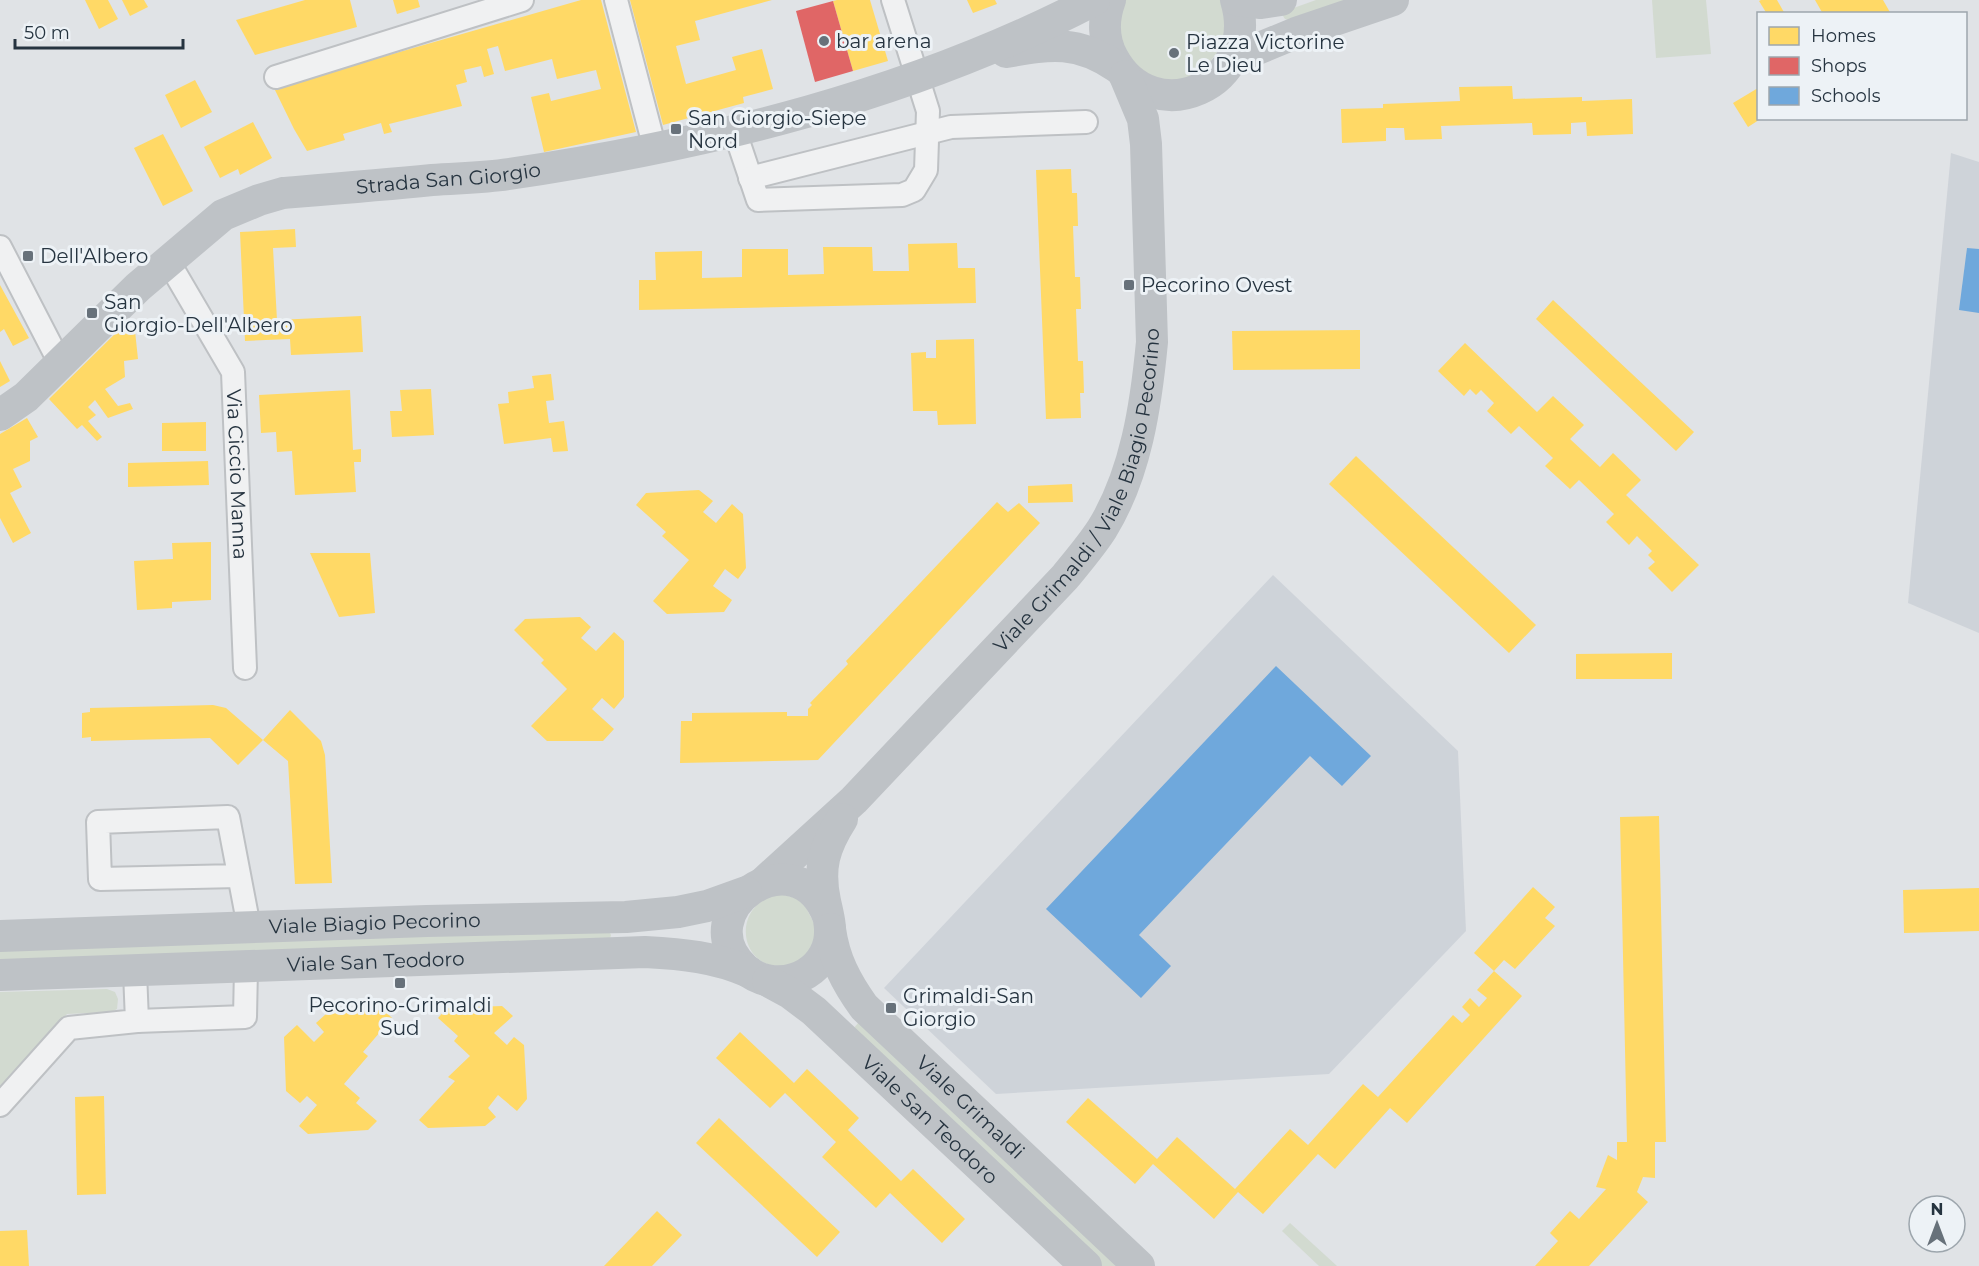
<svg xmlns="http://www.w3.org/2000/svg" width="1979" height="1266" viewBox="0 0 1979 1266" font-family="Montserrat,sans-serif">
<rect width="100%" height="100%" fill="#e0e3e6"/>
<!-- built -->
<g fill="#ced3d9">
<polygon points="1951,153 1979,162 1979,633 1908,603"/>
<polygon points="1273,575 1458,751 1466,931 1329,1074 996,1094 884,988"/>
</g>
<!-- green -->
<g fill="#d2dad0">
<path d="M1126,0H1221L1228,37L1202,73C1192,76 1180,81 1170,81C1154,81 1132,64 1124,50C1116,36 1119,13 1126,0Z"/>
<polygon points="1316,0 1357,0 1291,21 1285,19 1283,16 1284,12 1288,10"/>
<polygon points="1652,0 1706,0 1711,54 1656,58"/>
<path d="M781,894L802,900L818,931L807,958C800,960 792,966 785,966C737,971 730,901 781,894Z"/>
<polygon points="609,931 611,935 610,939 0,960 0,949"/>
<polygon points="107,989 115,992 118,999 117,1009 111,1012 67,1014 0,1091 0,992"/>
<polygon points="859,1022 1122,1266 1102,1266 854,1033 853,1029"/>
<polygon points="1290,1223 1337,1266 1319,1266 1282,1231"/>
</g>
<!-- homes -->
<g fill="#ffd966">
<polygon points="85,0 108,0 118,19 99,29"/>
<polygon points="122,0 144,0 148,7 130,16"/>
<polygon points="305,0 350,0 357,27 255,55 236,20"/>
<polygon points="393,0 418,0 420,7 397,14"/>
<polygon points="581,0 601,0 636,132 544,152 531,97 549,93 551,101 601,89 596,70 557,79 552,59 505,71 498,46 487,49 494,74 484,77 481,66 464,70 467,82 456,85 462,106 389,124 392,132 384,134 381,123 343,134 345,140 307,151 294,129 274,88"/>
<polygon points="630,0 772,0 695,21 700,40 676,46 686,84 736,70 732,57 762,49 773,89 743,97 744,103 663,125"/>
<polygon points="837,0 870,0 888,61 853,71 833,1"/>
<polygon points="967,0 995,0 997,4 973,13"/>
<polygon points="1761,0 1777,0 1785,14 1767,14 1759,1"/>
<polygon points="1815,0 1883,0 1891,14 1823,14"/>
<polygon points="195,80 212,112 181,128 165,95"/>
<polygon points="1512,86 1513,99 1582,97 1582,101 1632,99 1633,134 1587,136 1586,122 1571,123 1571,134 1533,135 1532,123 1441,126 1442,139 1405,140 1404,128 1386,128 1386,141 1342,143 1341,109 1383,108 1383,104 1460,101 1459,87"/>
<polygon points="1758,88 1758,118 1762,118 1748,127 1733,103"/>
<polygon points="253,122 272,158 240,175 238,169 220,178 204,147"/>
<polygon points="163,134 193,191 163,206 134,148"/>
<polygon points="1071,169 1072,193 1077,193 1078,226 1073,226 1074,252 1075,277 1080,277 1081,309 1076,309 1078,361 1083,361 1084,393 1080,393 1081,418 1046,419 1036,170"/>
<polygon points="295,229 296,247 273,248 277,320 361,316 363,352 291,355 290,339 245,341 240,232"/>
<polygon points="957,243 958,268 975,268 976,303 639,310 639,280 656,280 655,252 702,251 702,278 742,277 742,249 788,249 788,275 824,274 823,247 872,247 873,271 909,271 908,244"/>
<polygon points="0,285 29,338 13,346 4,329 0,332"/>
<polygon points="1553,300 1694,432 1676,451 1536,319"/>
<polygon points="123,326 123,331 135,331 138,359 124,361 125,377 105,389 118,406 130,403 133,409 108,418 95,400 88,407 96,415 88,421 102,437 97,441 82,425 77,429 49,399"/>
<polygon points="1360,330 1360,369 1233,370 1232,331"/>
<polygon points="974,339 976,424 938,425 937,411 913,411 911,353 926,352 926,358 936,358 936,340"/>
<polygon points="1465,343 1537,412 1553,396 1584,425 1570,439 1600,467 1613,453 1641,480 1626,495 1699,565 1672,592 1648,568 1655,562 1648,555 1652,551 1637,536 1629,545 1606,522 1614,514 1579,480 1570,489 1545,466 1553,458 1519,426 1511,434 1487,411 1494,403 1481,390 1476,395 1470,389 1464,396 1438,371"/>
<polygon points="0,361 10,381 0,387"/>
<polygon points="551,374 554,400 546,401 549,423 564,421 568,451 553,452 551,438 504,444 498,404 509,403 508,392 534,388 532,376"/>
<polygon points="431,389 434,435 392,437 390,411 402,411 400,390"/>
<polygon points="350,390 353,450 361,449 361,462 354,462 356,492 295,495 292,451 277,452 276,432 261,433 259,395"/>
<polygon points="27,418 38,437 30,441 30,461 13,469 22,487 10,493 31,533 13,543 0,518 0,434"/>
<polygon points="206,422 206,451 162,451 162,423"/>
<polygon points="1356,456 1536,625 1509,653 1329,484"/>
<polygon points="208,461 209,485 128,487 128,463"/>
<polygon points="1072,484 1073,502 1028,503 1028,486"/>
<polygon points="699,490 713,501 703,512 716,523 732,504 743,514 746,568 738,579 725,569 713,586 732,600 724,612 667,614 653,601 689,560 662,536 666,532 636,505 646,493"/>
<polygon points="997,502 1008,512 1019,503 1040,523 818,760 680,763 681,721 692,721 692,713 787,712 787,716 808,716 808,709 812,705 810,703 848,664 846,661"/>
<polygon points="211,542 211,600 172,602 172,608 137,610 134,561 173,559 172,543"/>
<polygon points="310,553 370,553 375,613 339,617"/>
<polygon points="580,617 591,627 581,638 596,651 614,632 624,641 624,697 614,709 602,698 592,709 614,729 603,741 547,741 531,726 567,689 541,663 544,660 514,630 525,619"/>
<polygon points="1672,653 1672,679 1576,679 1576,654"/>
<polygon points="213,705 226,708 263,740 238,765 210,738 91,741 91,737 82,738 82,713 90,712 90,708"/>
<polygon points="290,710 321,741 325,755 332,883 295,884 288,761 263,740"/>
<polygon points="1659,816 1666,1142 1655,1142 1655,1178 1643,1177 1637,1192 1648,1202 1589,1266 1535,1266 1558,1241 1550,1233 1570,1211 1579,1219 1606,1189 1596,1187 1608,1155 1617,1160 1617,1142 1627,1142 1620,817"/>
<polygon points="1533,887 1555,907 1545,918 1555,926 1515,969 1504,960 1494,971 1474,953"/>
<polygon points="1979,888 1979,931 1904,933 1903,890"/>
<polygon points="1494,971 1522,996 1407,1123 1390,1108 1335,1169 1318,1154 1263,1214 1238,1192 1214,1219 1153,1164 1135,1184 1066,1122 1088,1098 1157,1159 1177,1137 1235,1189 1290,1129 1308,1145 1363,1084 1378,1097 1453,1015 1462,1023 1470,1015 1462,1007 1470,998 1479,1007 1487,998 1477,990"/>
<polygon points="502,1006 513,1016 494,1033 507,1045 514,1037 524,1045 527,1099 517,1111 498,1095 488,1108 496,1117 485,1126 428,1128 419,1120 455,1081 448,1077 470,1056 454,1041 458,1036 438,1018 447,1008"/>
<polygon points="384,1010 392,1018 363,1052 368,1056 344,1084 360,1098 356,1103 377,1121 368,1130 308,1134 299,1126 317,1105 307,1096 300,1103 286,1091 284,1037 297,1025 314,1042 324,1032 316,1023 326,1014"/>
<polygon points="740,1032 794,1083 807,1069 859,1118 848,1130 901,1181 913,1169 965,1219 942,1243 890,1193 876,1208 822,1157 836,1142 785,1093 770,1108 716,1058"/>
<polygon points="104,1096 106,1194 77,1195 75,1097"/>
<polygon points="719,1118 840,1232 817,1257 696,1143"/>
<polygon points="657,1211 682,1235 652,1266 604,1266"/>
<polygon points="27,1230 29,1266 0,1266 0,1231"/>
</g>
<!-- shops -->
<polygon fill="#e06666" points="833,1 853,71 815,82 796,11"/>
<!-- schools -->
<g fill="#6fa8dc">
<polygon points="1967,248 1979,249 1979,313 1959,310"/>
<polygon points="1276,666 1371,756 1342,786 1310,756 1139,935 1171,966 1141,998 1046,909"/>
</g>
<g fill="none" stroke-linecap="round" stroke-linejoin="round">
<defs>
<g id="street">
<polyline points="616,0 655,149"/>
<polyline points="276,77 522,0"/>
<polyline points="735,132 758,200 902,195 914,190 926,170 928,111 893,0"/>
<polyline points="750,178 951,127 1086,122"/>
<polyline points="0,247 61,365"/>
<path id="s1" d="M168,261L233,372L245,668"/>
<polyline points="239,876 100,879 98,822 228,817 249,927"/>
<polyline points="137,1021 245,1017 246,968"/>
<polyline points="0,1105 69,1028 137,1021 135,972"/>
</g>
</defs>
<!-- street casing -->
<use href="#street" stroke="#bec1c4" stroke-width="26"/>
<!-- street -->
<use href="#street" stroke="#f0f1f2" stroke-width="22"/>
<!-- secondary -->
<g stroke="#bec2c6" stroke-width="32">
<path d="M1110,0C1103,19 1103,40 1113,58C1153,132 1262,86 1236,0"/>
<polyline points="1237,0 1261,3 1281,0"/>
<path d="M1006,52C1052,44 1077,40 1117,67"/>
<polyline points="1233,59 1296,33 1393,0"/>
<path id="s2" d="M0,415L26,397L138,287L223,215L259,200L283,193C332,189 382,185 432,180C458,178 484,178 509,174C710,144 912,95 1094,0"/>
<path id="s3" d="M764,882L854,800L1065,577C1078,561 1091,546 1102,529C1136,474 1146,405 1152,342L1146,144L1143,119L1125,76"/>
<path d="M828,916C796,832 683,912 745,969C773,994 821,979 829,942C832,928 828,915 825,901C818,868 824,847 842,819"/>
<path id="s4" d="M830,929C834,959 846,982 864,1007L1139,1266"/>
<path id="s5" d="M0,936L427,921L626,917L678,912L707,906L746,892"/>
<path id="s6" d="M0,975L645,952C682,954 716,957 749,972"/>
<path id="s7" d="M768,981L790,993L814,1011L1086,1266"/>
</g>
</g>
<!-- markers -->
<g fill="#67717a" stroke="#edf2f6" stroke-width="2">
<circle cx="824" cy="41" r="6"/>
<circle cx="1174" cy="53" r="6"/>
<rect x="670" y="123" width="12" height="12" rx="3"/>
<rect x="22" y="250" width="12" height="12" rx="3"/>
<rect x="1123" y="279" width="12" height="12" rx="3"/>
<rect x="86" y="307" width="12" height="12" rx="3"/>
<rect x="394" y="977" width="12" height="12" rx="3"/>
<rect x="885" y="1002" width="12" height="12" rx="3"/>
</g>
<g text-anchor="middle" stroke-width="6" stroke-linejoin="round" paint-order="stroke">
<!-- poi labels -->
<g font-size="20" fill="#263440" stroke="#edf2f6" text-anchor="start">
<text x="836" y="48">bar arena</text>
<text x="1186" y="49">Piazza Victorine<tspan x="1186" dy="23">Le Dieu</tspan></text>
<text x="688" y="125">San Giorgio-Siepe<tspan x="688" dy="23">Nord</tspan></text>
<text x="40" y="263">Dell'Albero</text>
<text x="1141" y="292">Pecorino Ovest</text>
<text x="104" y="309">San<tspan x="104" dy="23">Giorgio-Dell'Albero</tspan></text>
<text x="903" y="1003">Grimaldi-San<tspan x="903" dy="23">Giorgio</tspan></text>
<text x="400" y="1012" text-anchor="middle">Pecorino-Grimaldi<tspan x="400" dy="23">Sud</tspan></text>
</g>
<!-- street labels -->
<g font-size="20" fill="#263440" stroke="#edf2f6">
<text dy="7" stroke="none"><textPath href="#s2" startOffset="530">Strada San Giorgio</textPath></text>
<text dy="7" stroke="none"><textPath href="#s1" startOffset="231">Via Ciccio Manna</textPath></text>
<text dy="7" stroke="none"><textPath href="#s3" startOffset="514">Viale Grimaldi / Viale Biagio Pecorino</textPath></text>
<text dy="7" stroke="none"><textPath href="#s5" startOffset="375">Viale Biagio Pecorino</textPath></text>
<text dy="7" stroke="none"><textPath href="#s6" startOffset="376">Viale San Teodoro</textPath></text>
<text dy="7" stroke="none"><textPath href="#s4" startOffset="232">Viale Grimaldi</textPath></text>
<text dy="7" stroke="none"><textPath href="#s7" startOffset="214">Viale San Teodoro</textPath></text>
</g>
</g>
<!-- legend -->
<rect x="1757" y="12" width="210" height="108" fill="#edf2f6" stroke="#9da6ad" stroke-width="1.5"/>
<rect x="1769" y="27" width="30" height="18" fill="#ffd966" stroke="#9da6ad" stroke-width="1.5"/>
<text x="1811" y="42" font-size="18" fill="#263440">Homes</text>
<rect x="1769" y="57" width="30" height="18" fill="#e06666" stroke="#9da6ad" stroke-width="1.5"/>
<text x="1811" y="72" font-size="18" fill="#263440">Shops</text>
<rect x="1769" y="87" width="30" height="18" fill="#6fa8dc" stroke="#9da6ad" stroke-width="1.5"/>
<text x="1811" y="102" font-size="18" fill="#263440">Schools</text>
<!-- north arrow -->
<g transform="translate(1937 1224)"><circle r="28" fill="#edf2f6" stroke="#9da6ad" stroke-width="1.5"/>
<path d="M0-4.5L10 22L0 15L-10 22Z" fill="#67717a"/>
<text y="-9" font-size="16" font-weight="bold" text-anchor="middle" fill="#263440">N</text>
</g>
<!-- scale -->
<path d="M15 39v9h168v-9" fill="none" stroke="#263440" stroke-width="3"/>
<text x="24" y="39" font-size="18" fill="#263440" stroke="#edf2f6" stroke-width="4.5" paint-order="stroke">50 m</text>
</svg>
